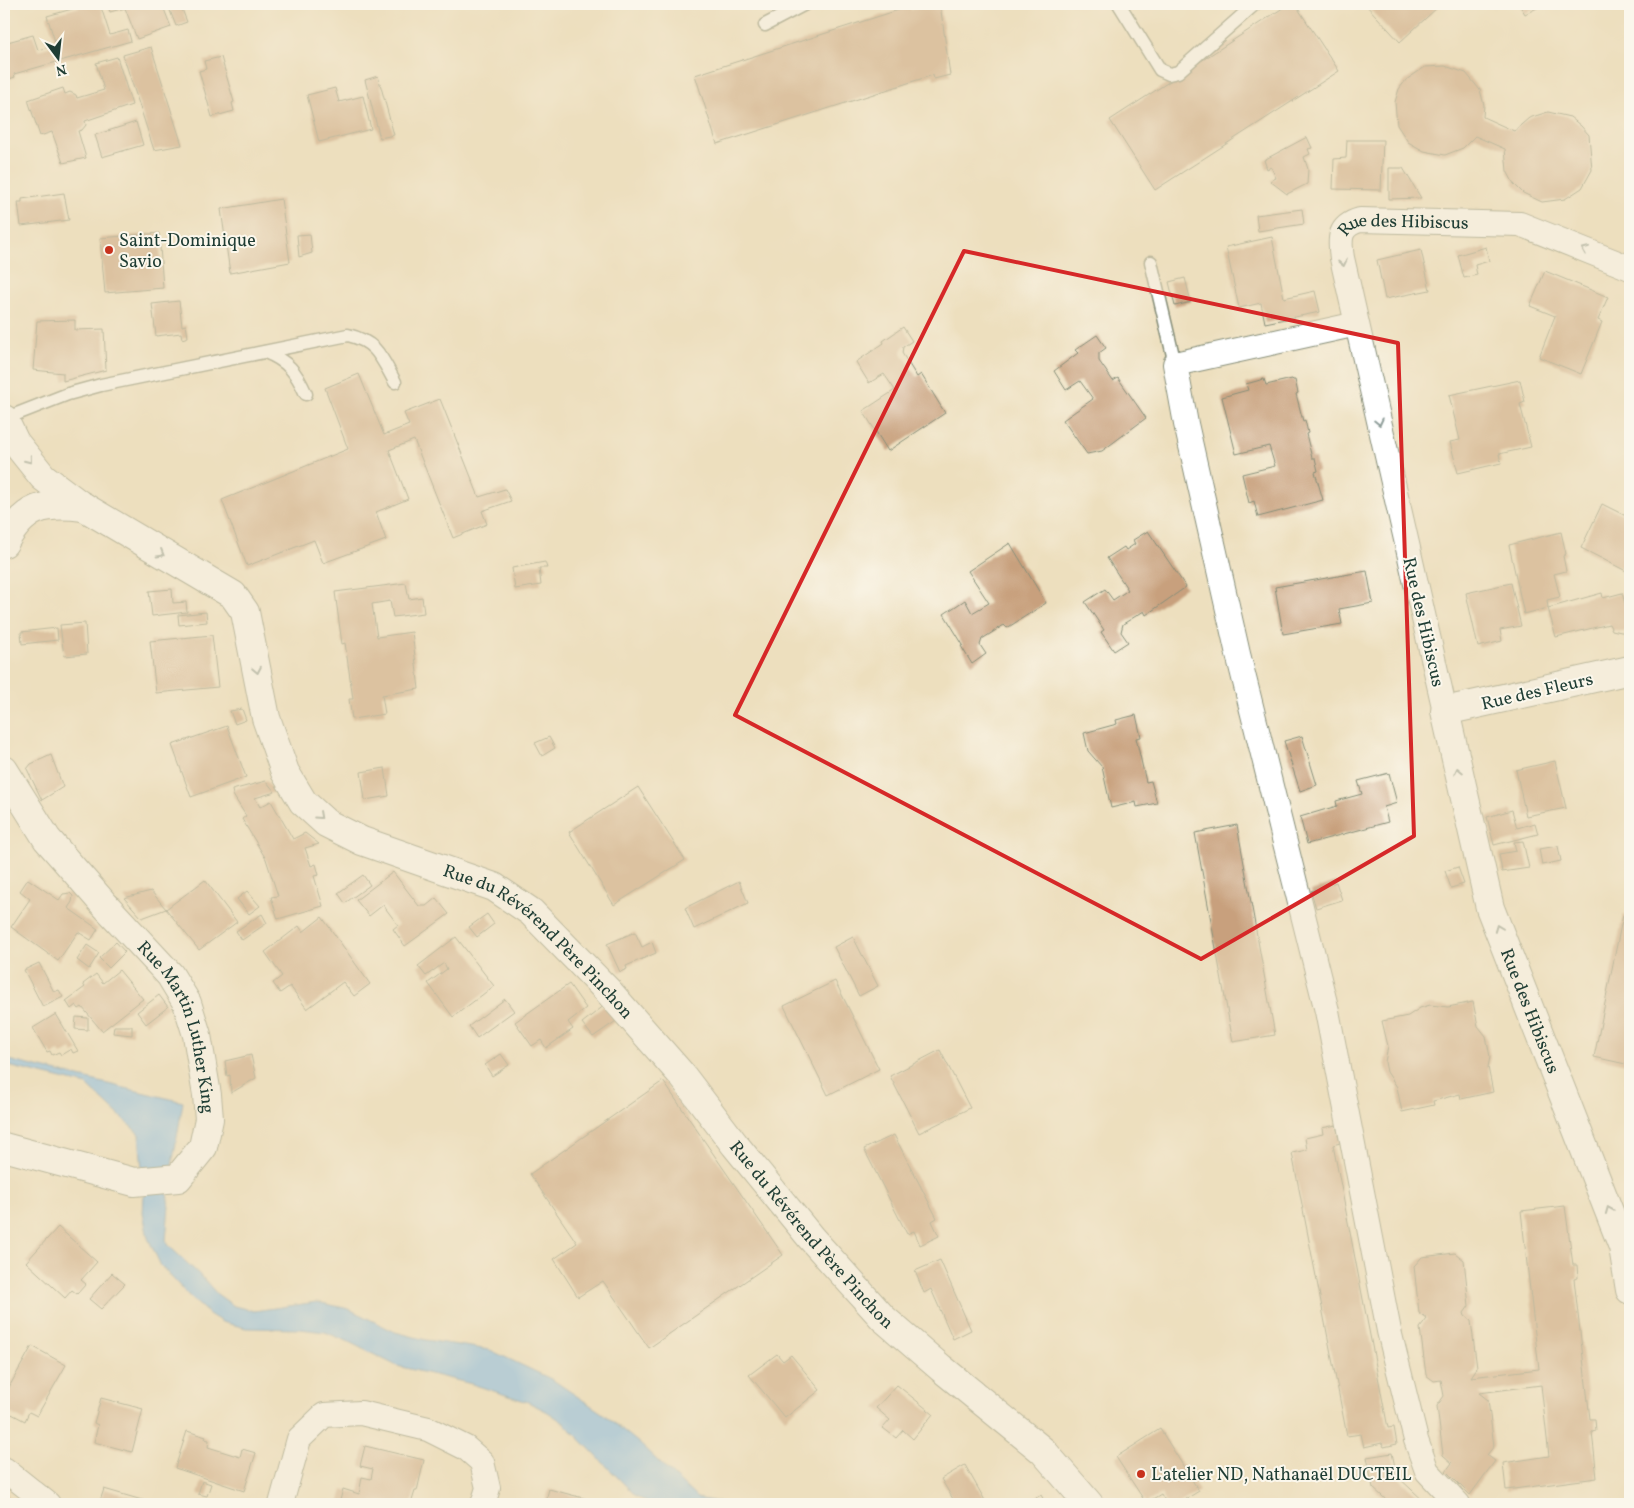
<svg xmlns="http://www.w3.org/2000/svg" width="1634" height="1508" viewBox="0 0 1634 1508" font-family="Vollkorn,serif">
<rect width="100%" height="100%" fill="#fbf7ec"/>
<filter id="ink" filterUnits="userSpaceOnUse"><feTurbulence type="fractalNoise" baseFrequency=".02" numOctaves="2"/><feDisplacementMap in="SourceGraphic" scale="10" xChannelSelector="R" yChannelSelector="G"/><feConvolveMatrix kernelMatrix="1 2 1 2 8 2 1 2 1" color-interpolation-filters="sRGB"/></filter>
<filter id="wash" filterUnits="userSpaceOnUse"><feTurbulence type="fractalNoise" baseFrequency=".0096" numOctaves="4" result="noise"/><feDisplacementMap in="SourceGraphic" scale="20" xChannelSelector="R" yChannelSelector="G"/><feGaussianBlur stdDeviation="1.12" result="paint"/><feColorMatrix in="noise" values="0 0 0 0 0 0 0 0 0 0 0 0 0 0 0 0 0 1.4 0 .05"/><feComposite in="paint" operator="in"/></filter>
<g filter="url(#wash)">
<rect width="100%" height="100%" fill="#eddfbe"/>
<!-- water -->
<polygon fill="#7ab9ed" stroke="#4c7b90" points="4,1059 183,1102 167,1194 169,1206 166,1240 169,1246 203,1278 217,1294 234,1306 254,1311 317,1302 349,1309 395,1332 426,1340 490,1350 553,1380 602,1413 640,1444 697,1498 728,1504 649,1504 636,1496 564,1423 548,1412 528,1402 472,1384 397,1366 347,1341 325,1332 300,1329 246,1328 222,1322 209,1314 190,1297 161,1266 148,1238 143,1213 144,1195 139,1134 87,1085 4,1065"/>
<g id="blocks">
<!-- building -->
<g fill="#c8a07d">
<polygon points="90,4 100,4 110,35 128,30 131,41 14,74 15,77 4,81 4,43 33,35 38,50 56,45 47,16"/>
<polygon points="107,4 162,4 171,27 137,39 125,8 110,12"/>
<polygon points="180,4 187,22 176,26 169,8"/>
<polygon points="931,4 940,4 950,75 934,79 933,75 717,144 695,75 911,6 911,10"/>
<polygon points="1289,4 1295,4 1339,71 1155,190 1110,120"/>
<polygon points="1365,4 1437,4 1439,6 1400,42"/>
<polygon points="1519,4 1545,4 1525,14"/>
<polygon points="151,47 182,145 154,150 123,55"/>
<polygon points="117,57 132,105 85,121 86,125 82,130 78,131 86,158 63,163 52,132 40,136 28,100 63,88 65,94 70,92 76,95 77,98 104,90 96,63"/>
<polygon points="221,57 234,102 232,103 234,111 212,117 199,71 206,69 204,61"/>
<polygon points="1445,66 1466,73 1480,90 1484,105 1483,117 1514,131 1529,118 1548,112 1570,117 1581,126 1589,135 1592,170 1582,188 1565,199 1542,202 1523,193 1514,184 1507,171 1505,149 1475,136 1463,148 1445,155 1424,151 1408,142 1397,125 1395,102 1399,89 1406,80 1425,67"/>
<polygon points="378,76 394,135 380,138 365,80"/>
<polygon points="335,88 339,102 363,96 371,129 319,142 307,95"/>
<polygon points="136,122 143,145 102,157 95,135"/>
<polygon points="1307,137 1312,148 1308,149 1310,154 1304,157 1308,169 1307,184 1287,194 1270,181 1276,178 1271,167 1267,169 1264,160"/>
<polygon points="1347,140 1383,140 1381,190 1333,189 1334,159 1346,158"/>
<polygon points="1389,168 1403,168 1421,198 1389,199"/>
<polygon points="64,193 69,220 21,226 18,202 22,202 22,199"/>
<polygon points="281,199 290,262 230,273 221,209"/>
<polygon points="1302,209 1304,224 1258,231 1256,215"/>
<polygon points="159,233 163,288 105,293 100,238"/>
<polygon points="310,234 312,253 299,257 297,235"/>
<polygon points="1272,237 1284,298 1315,291 1320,312 1265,323 1261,303 1239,308 1226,247"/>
<polygon points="1486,247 1489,261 1475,265 1477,275 1464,278 1458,255"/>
<polygon points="1421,250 1430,290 1385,299 1377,260"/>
<polygon points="1545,271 1608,297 1598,320 1602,322 1581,374 1539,357 1555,316 1530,306"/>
<polygon points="1185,278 1191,302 1175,306 1169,282"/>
<polygon points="179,301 182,326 186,325 188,337 182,339 181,333 156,336 152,304"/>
<polygon points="75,320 75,330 104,329 106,370 63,381 63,373 33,370 37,321"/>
<polygon points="903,327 912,341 903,347 902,353 917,377 921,374 945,413 888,451 863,411 895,390 884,374 869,383 856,362 884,343 883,341"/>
<polygon points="1097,335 1106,348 1099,353 1099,361 1113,381 1118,378 1146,418 1102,451 1087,454 1063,420 1093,399 1080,381 1066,390 1054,371 1078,353 1075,350"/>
<polygon points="359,374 384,435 409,425 404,413 440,399 479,497 505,489 511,501 482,511 487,524 453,538 414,440 389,450 408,499 376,512 386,540 323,563 314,540 247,566 222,500 348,449 325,388"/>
<polygon points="1264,379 1266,385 1292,379 1293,380 1295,380 1298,393 1296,394 1303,421 1305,420 1308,433 1306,434 1312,458 1315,458 1318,471 1315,472 1323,500 1258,517 1254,501 1249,503 1242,474 1275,466 1269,446 1236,454 1222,397 1248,390 1246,384"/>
<polygon points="1520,380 1525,402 1520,404 1531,447 1499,454 1501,463 1458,473 1450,442 1460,440 1449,395"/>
<polygon points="1602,504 1630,518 1630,573 1581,548"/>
<polygon points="1148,531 1186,587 1146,615 1144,611 1123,624 1121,632 1128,642 1114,651 1101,632 1104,630 1085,602 1105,589 1113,600 1128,590 1107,558 1124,547 1126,550 1135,544 1133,540"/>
<polygon points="1561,532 1566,554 1563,556 1566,571 1554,574 1560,597 1547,600 1548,608 1602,593 1603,598 1622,593 1630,621 1628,628 1624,632 1621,632 1612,630 1609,624 1556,637 1548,608 1524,614 1509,545"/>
<polygon points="1010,543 1046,603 1007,628 1004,625 982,639 980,645 986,654 972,664 961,646 963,645 944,614 965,600 972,613 989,603 968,571"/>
<polygon points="545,562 547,568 539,568 541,585 515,589 512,568"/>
<polygon points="1367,571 1373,603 1339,609 1342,624 1283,634 1275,587"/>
<polygon points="406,583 409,599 422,597 424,613 393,617 390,601 372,604 377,637 412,632 419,689 382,695 385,714 352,719 349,699 353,699 345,643 342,644 335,592"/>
<polygon points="1511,583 1521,626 1500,630 1502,641 1478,647 1466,593"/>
<polygon points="172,589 173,603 186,602 187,612 152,616 149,591"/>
<polygon points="206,612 207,622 179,625 178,615"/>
<polygon points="85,623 87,654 64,656 60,625"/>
<polygon points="57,628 58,640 22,644 21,632"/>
<polygon points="212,635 218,687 156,693 150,641"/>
<polygon points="242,709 246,720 235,724 230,711"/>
<polygon points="1136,715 1141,737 1136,738 1146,782 1151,781 1157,803 1137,807 1136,802 1111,808 1102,767 1088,751 1084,733 1117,724 1116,720"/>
<polygon points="227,726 246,777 191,797 172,745"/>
<polygon points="1302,736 1317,785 1300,791 1284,741"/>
<polygon points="549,737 555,748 542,756 535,743"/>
<polygon points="51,755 63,787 42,800 27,769 31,764"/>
<polygon points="1555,761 1566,808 1526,816 1516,770"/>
<polygon points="385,768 389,796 365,800 361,772"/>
<polygon points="1389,773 1397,803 1384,807 1388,822 1307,844 1300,817 1337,806 1336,801 1362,794 1358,781"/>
<polygon points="266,781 275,792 255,798 260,807 271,801 293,839 305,833 319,844 305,848 311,866 316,864 319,875 314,876 323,906 278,919 271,897 278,896 266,859 242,819 246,816 233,795 232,790"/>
<polygon points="638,787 685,860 614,905 569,832"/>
<polygon points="1512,810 1517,828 1535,823 1538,834 1494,845 1487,817"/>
<polygon points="1237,825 1275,1035 1233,1042 1195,833"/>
<polygon points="1523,841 1529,868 1502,872 1499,854 1516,851 1514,842"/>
<polygon points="1558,846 1561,861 1542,865 1539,849"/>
<polygon points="1458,867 1464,884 1451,888 1445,871"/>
<polygon points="393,872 419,906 426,906 436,898 449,914 405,946 393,929 398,925 383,905 369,916 356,900"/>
<polygon points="363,875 370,885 345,903 338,893"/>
<polygon points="28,879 59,900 63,894 70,893 73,896 72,902 68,908 98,929 91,940 78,932 58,961 11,927 30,899 20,891"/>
<polygon points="205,880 237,922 199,950 166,909"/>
<polygon points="739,881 748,903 694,929 685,908"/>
<polygon points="1336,882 1342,900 1316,908 1311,891"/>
<polygon points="151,891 166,909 142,918 124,898"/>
<polygon points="247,891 260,906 249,914 237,899"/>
<polygon points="262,914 267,923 242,940 236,931"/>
<polygon points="487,914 494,924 477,937 469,927"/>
<polygon points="1623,915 1630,917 1630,1065 1594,1057"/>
<polygon points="322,917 370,984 354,996 343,982 307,1009 290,986 280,993 273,983 282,976 265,952 299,926 303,932"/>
<polygon points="635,932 642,947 652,942 656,953 626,966 627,969 620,972 607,944"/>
<polygon points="456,937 494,986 453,1017 428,983 447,969 444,963 426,976 418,966"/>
<polygon points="853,937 878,986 859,996 834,947"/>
<polygon points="116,942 125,952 109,968 99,958"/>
<polygon points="87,945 99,953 89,969 77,960"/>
<polygon points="39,963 54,992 59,990 63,997 43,1007 24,970"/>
<polygon points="119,970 143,999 102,1031 82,1007 79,1009 76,1005 71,1009 66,1001 85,987 83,984 96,974 103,983"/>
<polygon points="835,981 879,1069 828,1095 784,1006"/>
<polygon points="569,984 586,1008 568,1022 573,1029 546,1048 541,1040 532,1046 515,1022"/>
<polygon points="159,995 168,1007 146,1024 137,1012"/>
<polygon points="505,999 514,1011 477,1038 469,1026"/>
<polygon points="1473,1002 1478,1026 1486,1036 1490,1057 1488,1067 1493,1092 1461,1099 1460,1094 1433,1101 1434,1105 1402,1112 1397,1087 1387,1072 1385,1062 1388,1046 1382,1021 1408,1016 1420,1008 1430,1005 1448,1007"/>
<polygon points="605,1005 616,1021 593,1037 582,1023"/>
<polygon points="56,1014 78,1051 73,1053 71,1049 61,1055 59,1052 52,1055 50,1051 47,1052 33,1028"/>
<polygon points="76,1017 88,1018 88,1030 75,1029"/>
<polygon points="114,1026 132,1026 132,1035 113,1033"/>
<polygon points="940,1050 970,1108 919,1133 890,1076"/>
<polygon points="501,1054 509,1065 492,1076 485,1065"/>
<polygon points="251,1055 256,1078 231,1093 230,1075 227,1076 225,1061"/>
<polygon points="663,1081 783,1255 649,1348 603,1281 578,1297 554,1259 577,1243 530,1174"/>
<polygon points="1336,1125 1340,1143 1333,1145 1388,1428 1394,1427 1397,1444 1384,1447 1382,1443 1364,1447 1361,1434 1347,1436 1292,1153 1307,1150 1305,1138 1323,1134 1322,1128"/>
<polygon points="894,1135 937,1218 932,1221 939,1236 920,1245 914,1231 907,1234 864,1149"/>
<polygon points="1565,1206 1573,1265 1577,1265 1578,1278 1574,1279 1590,1419 1595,1419 1596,1431 1592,1432 1597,1478 1506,1490 1503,1463 1549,1456 1541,1385 1479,1393 1488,1400 1494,1446 1487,1455 1495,1461 1470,1495 1446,1471 1452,1463 1443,1455 1437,1406 1444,1396 1441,1380 1434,1381 1426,1375 1420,1328 1427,1319 1419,1313 1414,1266 1422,1257 1455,1253 1464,1260 1469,1306 1464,1313 1465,1316 1471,1321 1477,1368 1471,1377 1539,1369 1521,1211"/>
<polygon points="58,1227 97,1262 81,1280 86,1284 77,1294 72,1290 65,1298 26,1262"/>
<polygon points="940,1260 971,1330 953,1339 931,1289 924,1293 915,1271"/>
<polygon points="112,1273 125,1284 101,1309 89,1299"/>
<polygon points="32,1346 66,1365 37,1416 29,1412 25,1421 4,1410 4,1396"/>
<polygon points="777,1354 783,1361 791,1355 820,1390 785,1418 749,1375"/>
<polygon points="897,1385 933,1414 913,1439 903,1430 896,1438 883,1428 890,1420 876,1408"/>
<polygon points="101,1398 143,1409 132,1452 94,1442 98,1425 94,1423"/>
<polygon points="1160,1429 1199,1491 1178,1504 1167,1504 1161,1494 1146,1503 1116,1457"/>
<polygon points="187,1431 206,1437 205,1439 209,1440 208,1447 240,1457 242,1449 256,1453 244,1491 175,1468"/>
<polygon points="365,1446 424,1460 417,1491 415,1491 411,1504 339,1504 343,1489 359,1494 362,1477 371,1479 373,1469 360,1466"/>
<polygon points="1392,1453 1397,1476 1427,1504 1391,1504 1373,1488 1367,1457"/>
<polygon points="965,1465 987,1504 956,1504 941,1479"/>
<polygon points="202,1481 211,1484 207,1496 198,1494"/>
<polygon points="104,1489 156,1504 99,1504"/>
<polygon points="549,1489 606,1504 545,1504"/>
<polygon points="4,1491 8,1495 7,1504 4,1504"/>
<polygon points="1041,1495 1046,1504 1025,1504"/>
</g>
</g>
</g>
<g filter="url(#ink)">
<use href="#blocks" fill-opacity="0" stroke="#868e79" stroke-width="1"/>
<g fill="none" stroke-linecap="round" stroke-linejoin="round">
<defs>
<g id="service">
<polyline points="1119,4 1160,70 1169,74 1178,72 1255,4"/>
<polyline points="765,25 805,4"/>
<polyline points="1151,262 1175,364"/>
<path d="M265,352C288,361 296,372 306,394"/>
<path d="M4,419L68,394L101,385L348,335C377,342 381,357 395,382"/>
</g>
<g id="minor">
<polyline points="1357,324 1175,364 1186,424 1238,654 1327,1011 1389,1331 1416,1440 1427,1471 1458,1504"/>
<path id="s1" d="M1445,711L1342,258C1339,238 1339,226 1360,220L1520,224L1630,268"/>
<polyline points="4,1469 48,1504"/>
<polyline points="281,1504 299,1439 324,1415 361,1413 428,1429 466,1448 482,1462 488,1488 483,1504"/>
</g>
<g id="tertiary">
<path d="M4,543C25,506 44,502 84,507"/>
<path id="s2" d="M1630,670L1445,711L1490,908L1623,1247L1630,1290"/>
<path id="s3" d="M4,770L47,839L103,903L170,975L187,1003L197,1035L207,1095L209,1119L203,1147L178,1178L134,1182L4,1147"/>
</g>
<g id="secondary">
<path id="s4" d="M4,419L15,442L43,477L79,504L233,595L245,612L266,718L285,772L303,802L326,823L362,841L494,887L531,912L608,991L681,1074L735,1145L811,1238L883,1318L941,1368L1043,1451L1089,1504"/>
</g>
</defs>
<!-- service casing -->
<use href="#service" stroke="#868e79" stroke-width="15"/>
<!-- minor casing -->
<use href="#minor" stroke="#868e79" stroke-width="26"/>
<!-- tertiary casing -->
<use href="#tertiary" stroke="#868e79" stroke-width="30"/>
<!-- secondary casing -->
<use href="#secondary" stroke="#868e79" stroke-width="30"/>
<!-- service -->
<use href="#service" stroke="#fff" stroke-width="12"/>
<!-- minor -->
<use href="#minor" stroke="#fff" stroke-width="24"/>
<!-- tertiary -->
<use href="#tertiary" stroke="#fff" stroke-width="28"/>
<!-- secondary -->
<use href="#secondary" stroke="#fff" stroke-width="28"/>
</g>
<!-- one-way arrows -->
<defs><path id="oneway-chevron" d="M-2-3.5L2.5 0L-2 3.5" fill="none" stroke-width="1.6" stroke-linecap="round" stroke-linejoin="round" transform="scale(1.25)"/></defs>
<g stroke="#8f9e9a">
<use href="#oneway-chevron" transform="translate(1585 250) rotate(-158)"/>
<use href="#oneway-chevron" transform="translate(1343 263) rotate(78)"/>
<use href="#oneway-chevron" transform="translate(1379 422) rotate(77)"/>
<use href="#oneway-chevron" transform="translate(29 460) rotate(51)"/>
<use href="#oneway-chevron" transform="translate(161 554) rotate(31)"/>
<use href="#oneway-chevron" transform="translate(257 670) rotate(79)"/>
<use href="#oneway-chevron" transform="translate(1458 771) rotate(-103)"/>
<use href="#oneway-chevron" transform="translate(319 816) rotate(42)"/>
<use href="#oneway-chevron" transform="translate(1498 928) rotate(-111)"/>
<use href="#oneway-chevron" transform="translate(1609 1210) rotate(-112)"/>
</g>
</g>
<!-- marked area -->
<path d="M0 0H1634V1508H0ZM964,251L1398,343L1414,836L1201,959L735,715Z" fill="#eddfbe" fill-opacity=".55" fill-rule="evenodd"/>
<path fill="none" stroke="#d62828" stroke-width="4" stroke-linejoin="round" d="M964,251L1398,343L1414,836L1201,959L735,715Z"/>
<!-- markers -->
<g fill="#c8321e" stroke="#fbf7ec" stroke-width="2">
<circle cx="109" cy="250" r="5"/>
<circle cx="1141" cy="1474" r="5"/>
</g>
<g text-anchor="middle" stroke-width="4" stroke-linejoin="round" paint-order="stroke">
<!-- street labels -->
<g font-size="18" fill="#1f3d34" stroke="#fbf7ec">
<text dy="6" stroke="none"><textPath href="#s1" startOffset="555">Rue des Hibiscus</textPath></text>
<text transform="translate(1424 622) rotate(77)" y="6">Rue des Hibiscus</text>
<text transform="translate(1537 691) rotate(-13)" y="6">Rue des Fleurs</text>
<text dy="6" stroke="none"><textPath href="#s4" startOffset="794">Rue du Révérend Père Pinchon</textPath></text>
<text dy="6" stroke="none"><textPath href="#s2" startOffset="502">Rue des Hibiscus</textPath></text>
<text dy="6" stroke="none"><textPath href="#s3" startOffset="316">Rue Martin Luther King</textPath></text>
<text dy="6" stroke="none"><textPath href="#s4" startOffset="1199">Rue du Révérend Père Pinchon</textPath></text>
</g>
<!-- poi labels -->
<g font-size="18" fill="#1f3d34" stroke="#fbf7ec" text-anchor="start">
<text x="119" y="246">Saint-Dominique<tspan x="119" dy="21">Savio</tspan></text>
<text x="1151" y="1480">L'atelier ND, Nathanaël DUCTEIL</text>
</g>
</g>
<!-- margin -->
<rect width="1634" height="1508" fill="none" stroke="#fbf7ec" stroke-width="20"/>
<!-- north arrow -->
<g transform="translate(58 58) rotate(165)" stroke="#fbf7ec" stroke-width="4" paint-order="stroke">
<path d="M0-4L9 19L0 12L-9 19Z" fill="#1f3d34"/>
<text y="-8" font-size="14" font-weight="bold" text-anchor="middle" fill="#1f3d34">N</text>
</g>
</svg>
